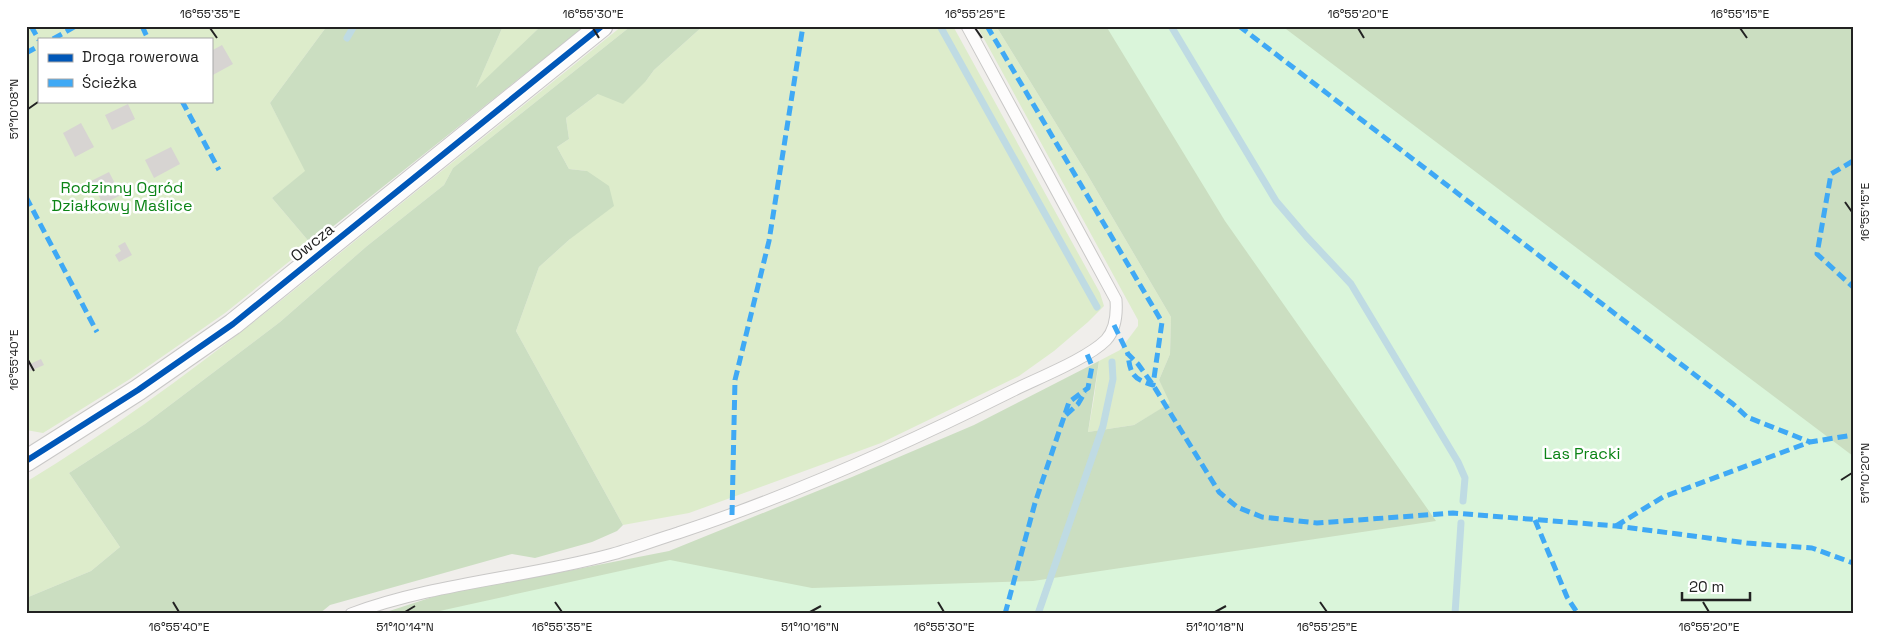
<svg xmlns="http://www.w3.org/2000/svg" width="1879" height="640" viewBox="0 0 1879 640" font-family="'Space Grotesk',sans-serif">
<rect width="100%" height="100%" fill="#f0eeeb"/>
<!-- grass -->
<g fill="#ddeccb" fill-rule="evenodd">
<path d="M26,26H327L270,103L306,171L272,198L311,244L225,313L130,379L43,433L26,430ZM39,39H211V101H39Z"/>
<polygon points="503,26 541,26 475,90"/>
<path d="M622,26H631L453,168L444,185L367,246L280,322L145,424L69,473L120,547L91,571L26,598V482C147,409 258,320 366,232C451,163 537,95 622,26Z"/>
<polygon points="703,26 953,26 1100,293 1104,306 1088,322 1054,351 1019,376 881,443 689,513 623,525 516,331 539,267 570,239 587,171 569,169 557,147 569,139 566,118 598,94 646,81 654,70"/>
<polygon points="977,26 996,26 1087,174 1171,317 1170,354 1159,380 1171,403 1134,425 1088,432 1094,398 1099,361 1120,350 1138,326 1138,320"/>
</g>
<!-- forest -->
<g fill="#cbdec1">
<polygon points="327,26 503,26 476,88 541,26 585,26 311,244 272,198 305,171 270,103"/>
<polygon points="631,26 703,26 654,70 646,81 623,104 598,94 566,118 569,139 557,147 569,169 587,171 609,186 614,206 570,239 539,267 516,331 623,525 617,531 592,542 535,558 512,554 330,605 319,614 26,614 26,598 91,571 120,547 69,473 145,424 280,322 367,246 444,185 453,168"/>
<polygon points="996,26 1853,26 1853,614 380,614 448,592 567,571 669,551 852,477 974,425 1099,361 1088,432 1134,425 1170,403 1159,380 1170,354 1171,317 1087,174"/>
</g>
<!-- park -->
<polygon fill="#daf5da" points="1106,26 1282,26 1853,456 1853,614 426,614 670,560 812,588 1033,581 1436,521 1225,221"/>
<g fill="none" stroke-linecap="round" stroke-linejoin="round">
<!-- stream -->
<g stroke="#bfdbe3" stroke-width="7">
<polyline points="940,26 1097,307"/>
<polyline points="1171,26 1276,201 1306,236 1351,284 1458,462 1465,478 1463,501"/>
<polyline points="347,38 354,26"/>
<polyline points="1038,614 1103,426 1113,379 1112,362"/>
<polyline points="1455,614 1461,523"/>
</g>
</g>
<!-- building -->
<g fill="#d7d4d2">
<polygon points="222,45 233,64 211,76 211,51"/>
<polygon points="128,104 135,119 112,130 105,115"/>
<polygon points="81,123 94,147 75,157 63,133"/>
<polygon points="171,147 180,164 154,178 145,160"/>
<polygon points="109,172 121,195 103,204 91,181"/>
<polygon points="125,242 132,255 119,262 115,255 121,251 118,246"/>
<polygon points="41,359 44,365 30,371 28,365"/>
</g>
<g fill="none" stroke-linecap="round" stroke-linejoin="round">
<defs>
<path id="service" d="M351,614C434,583 524,578 609,555C632,549 655,540 678,533C793,495 904,445 1012,391C1038,378 1087,359 1106,340C1116,329 1117,314 1116,300L967,26"/>
<polyline id="minor" points="26,461 138,390 233,324 602,26"/>
</defs>
<!-- service casing -->
<use href="#service" stroke="#c9c8c7" stroke-width="13"/>
<!-- minor casing -->
<use href="#minor" stroke="#c9c8c7" stroke-width="23"/>
<!-- service -->
<use href="#service" stroke="#fdfcfc" stroke-width="11"/>
<!-- minor -->
<use href="#minor" stroke="#fdfcfc" stroke-width="21"/>
<!-- quiet -->
<g stroke="#3fa9f5" stroke-width="5" stroke-dasharray="10 5" stroke-linecap="butt">
<polyline points="31,26 39,40"/>
<polyline points="142,26 148,39"/>
<path d="M987,26L1162,322L1153,385C1133,379 1130,374 1128,354"/>
<polyline points="1239,26 1733,404 1747,417 1810,442"/>
<polyline points="53,39 76,26"/>
<polyline points="26,53 39,46"/>
<polyline points="182,101 219,170"/>
<polyline points="1853,161 1831,174 1817,254 1853,287"/>
<polyline points="26,197 97,332"/>
<polyline points="1114,325 1128,354 1138,364 1153,385 1219,492 1237,507 1262,517 1317,523 1453,513 1616,526 1747,543 1812,548 1853,563"/>
<polyline points="1066,415 1078,404 1085,392"/>
<polyline points="732,515 735,380 769,241 803,26"/>
<polyline points="1535,520 1567,597 1578,614"/>
<polyline points="1616,526 1663,497 1810,442 1853,435"/>
<polyline points="1005,614 1035,503 1069,402 1088,388 1092,366 1087,354"/>
</g>
<defs>
<polyline id="cycleway" points="26,461 138,390 233,324 602,26"/>
</defs>
<!-- cycleway casing -->
<use href="#cycleway" stroke="#fff" stroke-width="9"/>
<!-- cycleway -->
<use href="#cycleway" stroke="#0057b8" stroke-width="6"/>
</g>
<!-- ticks -->
<path fill="none" stroke="#222" stroke-width="2" d="M210,28L217,38M593,28L599,38M975,28L982,38M1358,28L1364,38M1740,28L1747,38M28,109L38,102M1845,202L1852,212M28,360L34,371M1841,480L1852,473M173,602L179,612M555,602L562,612M938,602L944,612M1320,602L1327,612M1703,602L1709,612M405,612L415,606M810,612L821,606M1215,612L1226,606"/>
<g text-anchor="middle" stroke-width="5" stroke-linejoin="round" paint-order="stroke">
<!-- park labels -->
<g font-size="16" fill="#0c8416" stroke="#fff">
<text x="122" y="193">Rodzinny Ogród<tspan x="122" dy="18">Działkowy Maślice</tspan></text>
<text x="1582" y="459">Las Pracki</text>
</g>
<!-- street labels -->
<g font-size="16" fill="#222" stroke="#fff">
<text transform="translate(312 242) rotate(-39)" y="6">Owcza</text>
</g>
</g>
<!-- border -->
<rect width="1879" height="640" fill="none" stroke="#ffffff" stroke-width="55"/>
<!-- legend -->
<rect x="38" y="38" width="175" height="65" fill="#ffffff" stroke="#a7a7a7"/>
<rect x="48" y="54" width="25" height="8" fill="#0057b8" stroke="#a7a7a7"/>
<text x="82" y="62" font-size="15" fill="#222222">Droga rowerowa</text>
<rect x="48" y="79" width="25" height="8" fill="#3fa9f5" stroke="#a7a7a7"/>
<text x="82" y="88" font-size="15" fill="#222222">Ścieżka</text>
<!-- scale -->
<path d="M1682 592v8h68v-8" fill="none" stroke="#222222" stroke-width="2.5"/>
<text x="1689" y="592" font-size="15" fill="#222222" stroke="#ffffff" stroke-width="4" paint-order="stroke">20 m</text>
<rect x="28" y="28" width="1824" height="584" fill="none" stroke="#222" stroke-width="2"/>
<g font-size="12" text-anchor="middle" fill="#222">
<text x="210" y="18">16°55'35"E</text>
<text x="593" y="18">16°55'30"E</text>
<text x="975" y="18">16°55'25"E</text>
<text x="1358" y="18">16°55'20"E</text>
<text x="1740" y="18">16°55'15"E</text>
<text transform="translate(14 109) rotate(-90)" y="4">51°10'08"N</text>
<text transform="translate(1865 212) rotate(-90)" y="4">16°55'15"E</text>
<text transform="translate(14 360) rotate(-90)" y="4">16°55'40"E</text>
<text transform="translate(1865 473) rotate(-90)" y="4">51°10'20"N</text>
<text x="179" y="631">16°55'40"E</text>
<text x="405" y="631">51°10'14"N</text>
<text x="562" y="631">16°55'35"E</text>
<text x="810" y="631">51°10'16"N</text>
<text x="944" y="631">16°55'30"E</text>
<text x="1215" y="631">51°10'18"N</text>
<text x="1327" y="631">16°55'25"E</text>
<text x="1709" y="631">16°55'20"E</text>
</g>
</svg>
